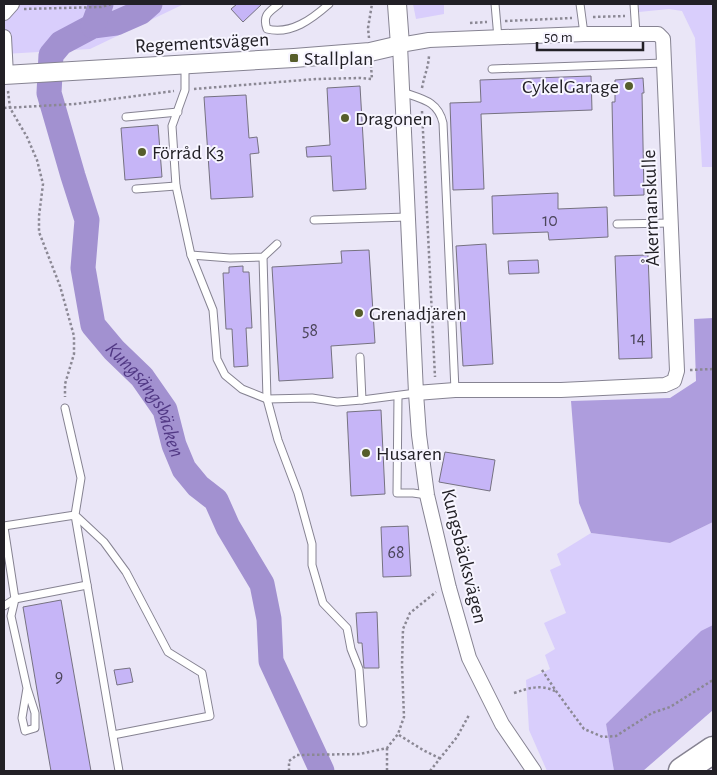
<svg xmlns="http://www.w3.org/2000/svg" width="717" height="775" viewBox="0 0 717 775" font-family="'Alegreya Sans',sans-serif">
<rect width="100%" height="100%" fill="#eae6f7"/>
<!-- green -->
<g fill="#d9cefc">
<polygon points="4,4 184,4 90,49 4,54"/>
<polygon points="413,4 444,4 444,14 416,19"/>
<polygon points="639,4 713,4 713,167 702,167 695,38 682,11 669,9 639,12"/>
<polygon points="713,522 713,625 701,632 606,724 614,771 547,771 529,730 526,680 550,669 545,655 555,649 544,623 566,613 550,570 561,565 557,554 591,533 670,543"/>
</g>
<!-- forest -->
<g fill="#ae9ddd">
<polygon points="713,318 713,522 670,543 591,533 579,503 571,401 670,398 696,381 694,319"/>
<polygon points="713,625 713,710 643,771 614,771 606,724 701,631"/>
</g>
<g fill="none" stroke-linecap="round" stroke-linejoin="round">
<!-- river -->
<g stroke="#a291d0" stroke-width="25">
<path id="s1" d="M150,4L141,12L116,23L93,26L61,43L51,55L49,93L73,176L87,220L83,268L93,325L114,350L142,377L165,410L174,445L184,469L198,486L216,500L228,527L262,584L269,619L271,661L322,771"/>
<polyline points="93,26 101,4"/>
</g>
</g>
<!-- building -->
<g fill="#c6b5f7" stroke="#767281">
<polygon points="237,4 262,4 243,22 231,9"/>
<polygon points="591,76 592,110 481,114 484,189 453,190 450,103 481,102 480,80"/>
<polygon points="643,78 644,93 642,93 644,195 614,196 612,102 615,102 615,80"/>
<polygon points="360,86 366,189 333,191 331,156 307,157 306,147 330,145 327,88"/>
<polygon points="246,95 249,138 257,137 259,153 250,154 253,197 211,199 204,97"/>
<polygon points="158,125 162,177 125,180 121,128"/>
<polygon points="558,193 558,209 607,207 608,237 549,240 548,232 493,234 492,196"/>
<polygon points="486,244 493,364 463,366 456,246"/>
<polygon points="369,250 375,343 331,346 333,378 279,381 272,267 342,263 341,251"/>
<polygon points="648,255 652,358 619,359 615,256"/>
<polygon points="538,260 539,273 509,274 508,261"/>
<polygon points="243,266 243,272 249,272 252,328 246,328 248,366 234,367 232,329 226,329 223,273 229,273 229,267"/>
<polygon points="381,410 385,494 351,496 347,412"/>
<polygon points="445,452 495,460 490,491 439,482"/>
<polygon points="408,526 411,576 383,577 381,527"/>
<polygon points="61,600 91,771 51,771 41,714 23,607"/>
<polygon points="377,612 379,668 364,668 362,643 358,643 356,613"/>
<polygon points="130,668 133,682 117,685 114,670"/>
</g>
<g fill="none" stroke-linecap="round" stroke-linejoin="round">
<defs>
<g id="service">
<path d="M279,4C269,12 262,15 267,29C291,35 312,19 329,4"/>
<polyline points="495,4 498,38"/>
<polyline points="580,4 584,34"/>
<polyline points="634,4 636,34"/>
<polyline points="185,64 185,90 172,126 176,186 191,255 213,310 217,359 225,375 242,389 267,399 312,398 337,402 362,400 416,393"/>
<polyline points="492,69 664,63"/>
<path d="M402,92C422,99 438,101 443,123L455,390"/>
<polyline points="126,117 178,112"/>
<polyline points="136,189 176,186"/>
<polyline points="314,220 407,217"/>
<polyline points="617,224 671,223"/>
<polyline points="191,255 230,258 263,257 277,244"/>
<polyline points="263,257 267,399 278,440 298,493 312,544 312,565 323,603 347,628 351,649 359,669 363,723"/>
<polyline points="360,357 362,400"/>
<polyline points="398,396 397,493 413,493 427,495"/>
<polyline points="65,408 81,478 75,515 104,542 126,572 168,652 202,673 210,716 113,735"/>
<polyline points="4,526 75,515 119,771"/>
<polyline points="4,527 15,599 87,585"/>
<polyline points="15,599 11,616 27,688 22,718 25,731 35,728 35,713 27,688"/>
<polyline points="4,606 15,599"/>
</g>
<g id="minor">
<polyline points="4,13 12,4"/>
<polyline points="4,37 6,75"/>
<polyline points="416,393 455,390 561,390 665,385 674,381 677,371 663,39 658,34 584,34 429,40 400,45 416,393 419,435 427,495 449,588 469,658 502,724 534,771"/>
</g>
<polyline id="tertiary" points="4,75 294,58 370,52 400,45 397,4"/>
<polyline id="motorway" points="682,771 713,750"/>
</defs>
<!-- service casing -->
<use href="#service" stroke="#868392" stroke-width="9"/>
<!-- minor casing -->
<use href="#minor" stroke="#868392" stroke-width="16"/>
<!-- tertiary casing -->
<use href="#tertiary" stroke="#868392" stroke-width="20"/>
<!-- motorway casing -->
<use href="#motorway" stroke="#868392" stroke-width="29"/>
<!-- path -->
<g stroke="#8b8894" stroke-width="2.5" stroke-dasharray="2.5 2.5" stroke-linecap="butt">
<polyline points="24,9 101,7 112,4"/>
<polyline points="593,17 625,16"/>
<polyline points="505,21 572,18"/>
<polyline points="470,23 487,22"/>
<polyline points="369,38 368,28 372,4"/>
<path d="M422,88C424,76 429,66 429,54"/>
<polyline points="194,89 316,79 360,78 372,79 371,66"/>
<polyline points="8,91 10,108 27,137 37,160 43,184 39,216 39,232 60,286 74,336 74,354 65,384 65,397"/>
<polyline points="4,108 75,104 174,91"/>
<polyline points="422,111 435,377"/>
<polyline points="690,370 713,369"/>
<polyline points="542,670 556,691 584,729 603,737 616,736 652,713 670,707 713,680"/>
<path d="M514,693C530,688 539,684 555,691"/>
<polyline points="399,735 423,750 441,759"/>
<polyline points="387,748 387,771"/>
<polyline points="289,771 289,761 297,755 360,754 387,748 398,734 404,717 402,665 403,629 410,613 436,592"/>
<polyline points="430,771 457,737 469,715"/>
</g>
<!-- service -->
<use href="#service" stroke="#fff" stroke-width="7"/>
<!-- minor -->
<use href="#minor" stroke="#fff" stroke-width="14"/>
<!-- tertiary -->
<use href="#tertiary" stroke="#fff" stroke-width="18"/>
<!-- motorway -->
<use href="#motorway" stroke="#fff" stroke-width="26"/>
</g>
<!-- markers -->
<g fill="#565d2b" stroke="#f7f5ff" stroke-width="2">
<rect x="289" y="53" width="10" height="10" rx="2.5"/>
<circle cx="629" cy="86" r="5"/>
<circle cx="345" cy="118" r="5"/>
<circle cx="142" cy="152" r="5"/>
<circle cx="359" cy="313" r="5"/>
<circle cx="366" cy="453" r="5"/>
</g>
<g text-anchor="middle" stroke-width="4" stroke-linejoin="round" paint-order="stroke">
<!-- number labels -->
<g font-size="18" fill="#4b455a">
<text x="550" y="226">10</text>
<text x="310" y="336">58</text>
<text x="638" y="344">14</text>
<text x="396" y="558">68</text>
<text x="59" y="682">9</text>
</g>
<!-- street labels -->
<g font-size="20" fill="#222026" stroke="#f7f5ff">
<text transform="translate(202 42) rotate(-3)" y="7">Regementsvägen</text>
<text transform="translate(650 208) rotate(-92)" y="7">Åkermanskulle</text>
<text transform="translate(465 556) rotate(76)" y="7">Kungsbäcksvägen</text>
</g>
<!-- poi labels -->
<g font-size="20" fill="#222026" stroke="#f7f5ff" text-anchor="start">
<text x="304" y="65">Stallplan</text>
<text x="619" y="93" text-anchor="end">CykelGarage</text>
<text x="355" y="125">Dragonen</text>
<text x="152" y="159">Förråd K3</text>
<text x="369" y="320">Grenadjären</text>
<text x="376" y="460">Husaren</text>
</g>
<!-- water labels -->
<g font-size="21" font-style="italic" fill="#523985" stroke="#f7f5ff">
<text dy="7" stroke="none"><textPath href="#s1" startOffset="484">Kungsängsbäcken</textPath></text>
</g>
</g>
<!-- border -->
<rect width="717" height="775" fill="none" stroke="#222026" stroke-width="10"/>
<!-- scale -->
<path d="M537 42v8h106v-8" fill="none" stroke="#222026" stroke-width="2.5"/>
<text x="544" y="42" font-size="15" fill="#222026" stroke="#f7f5ff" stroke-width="4" paint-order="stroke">50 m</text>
</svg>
